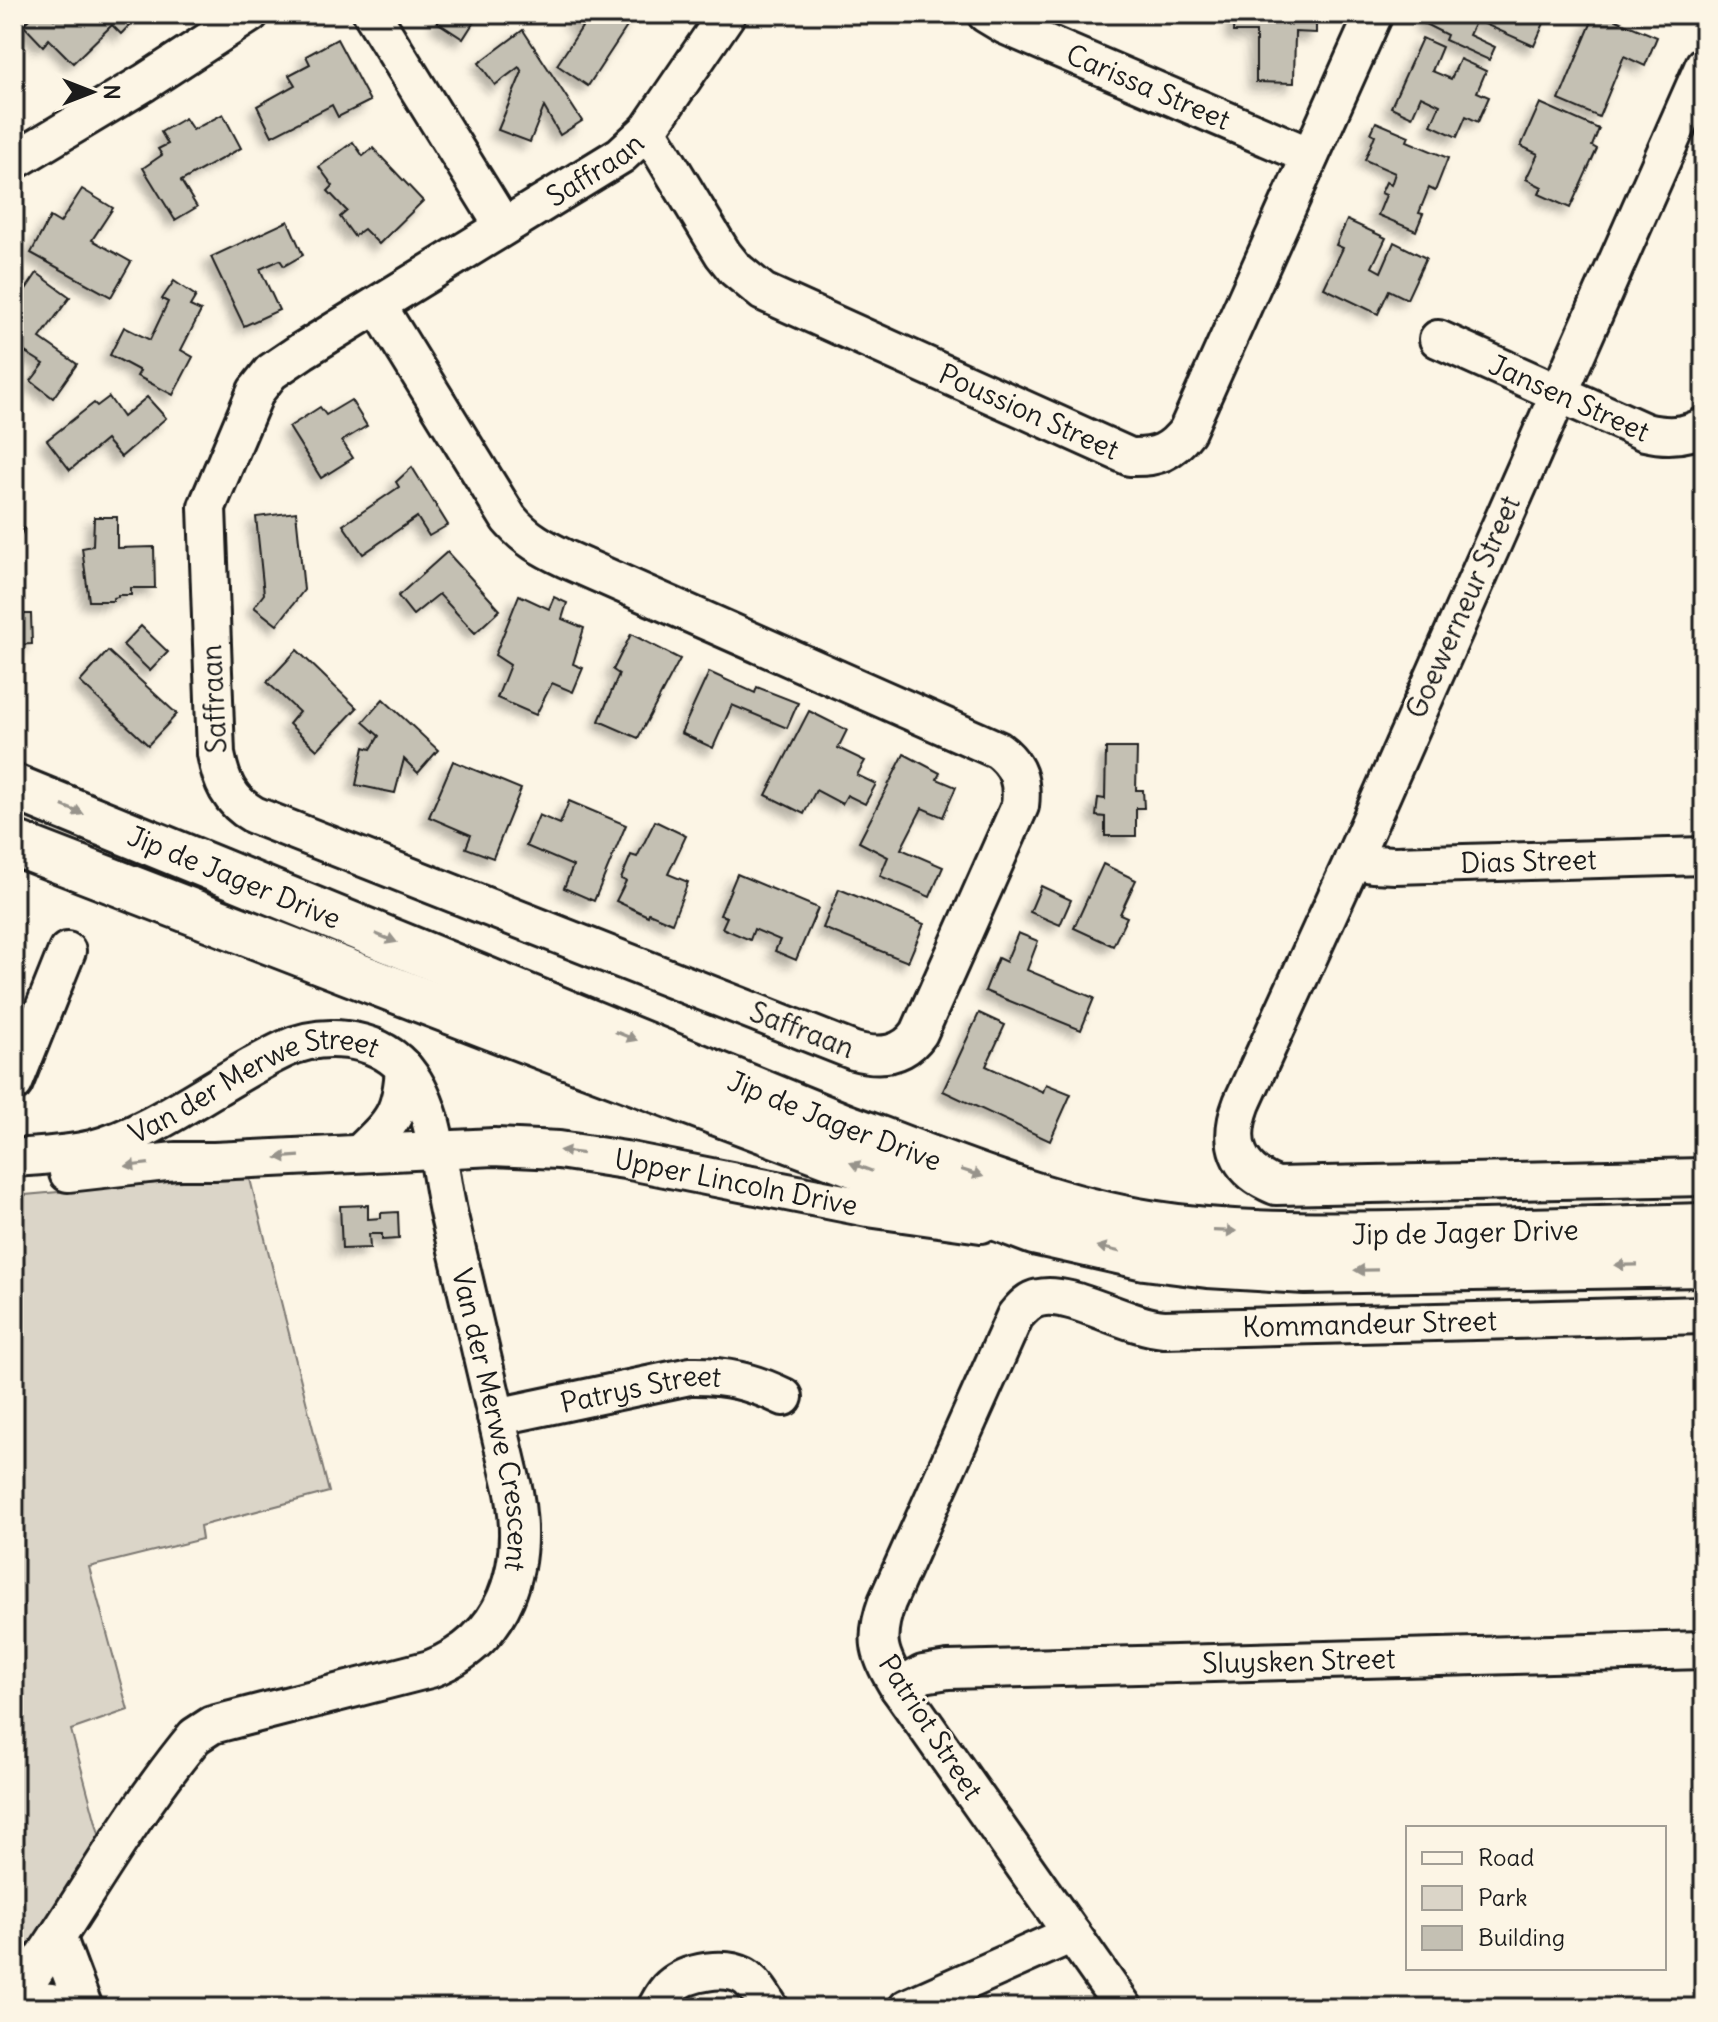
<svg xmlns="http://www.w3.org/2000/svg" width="1718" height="2022" viewBox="0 0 1718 2022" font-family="Delius,sans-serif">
<defs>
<filter id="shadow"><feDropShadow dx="-7" dy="7" stdDeviation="4" flood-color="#0004"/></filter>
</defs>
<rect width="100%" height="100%" fill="#fcf5e5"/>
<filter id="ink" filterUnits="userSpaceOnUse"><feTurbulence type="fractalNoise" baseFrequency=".0125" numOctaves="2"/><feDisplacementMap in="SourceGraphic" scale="16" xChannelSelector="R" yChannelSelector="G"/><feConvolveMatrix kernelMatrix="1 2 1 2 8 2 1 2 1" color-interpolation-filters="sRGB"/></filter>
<g filter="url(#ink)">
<!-- green -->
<polygon fill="#dbd5c8" stroke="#7c7872" stroke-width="2" points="249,1175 329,1492 200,1526 202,1539 89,1567 128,1710 71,1730 103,1849 14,1979 14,1196"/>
<!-- building -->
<g fill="#c4c0b3" stroke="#1c1c1c" stroke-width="2" filter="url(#shadow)">
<polygon points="34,14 49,14 54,19 59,14 140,14 121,34 112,25 73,63 49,39 43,46 23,25"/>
<polygon points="443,14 479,14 463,39 437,22"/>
<polygon points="575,14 634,16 588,86 557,65 582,27 572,20"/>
<polygon points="1234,14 1316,14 1316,33 1295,32 1294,83 1256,82 1256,32 1233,32"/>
<polygon points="1427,14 1548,14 1534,46 1476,20 1469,35 1495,47 1489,60 1445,40 1447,35 1423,23"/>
<polygon points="1595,14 1615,14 1618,15 1616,20 1657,37 1645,66 1624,56 1599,117 1559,100"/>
<polygon points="523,30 582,121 560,135 544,107 530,142 498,130 522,72 519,67 495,85 479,63"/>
<polygon points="1422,38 1442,47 1432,71 1451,79 1460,59 1486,71 1477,92 1489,97 1478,122 1466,116 1457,137 1431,125 1440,105 1421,96 1412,117 1391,107"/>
<polygon points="337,39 370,101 338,117 332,105 272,136 257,106 295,85 289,75 310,64 306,56"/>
<polygon points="1540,103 1599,129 1592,146 1597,149 1570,208 1539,194 1542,187 1526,179 1538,154 1521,146"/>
<polygon points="223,114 241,148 181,181 197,207 175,220 143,168 162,155 158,149 168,144 161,132 185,118 193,130"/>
<polygon points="1376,122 1409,136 1407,141 1448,158 1435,191 1429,188 1419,213 1423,214 1416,231 1378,215 1386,195 1381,193 1386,182 1391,185 1395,173 1365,160 1375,135 1371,133"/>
<polygon points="353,142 363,156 373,148 423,201 379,244 364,229 354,236 340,217 347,211 328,191 333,186 319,167"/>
<polygon points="82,189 113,208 92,240 131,262 111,297 31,253 50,217 60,223"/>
<polygon points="1347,220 1386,238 1372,267 1381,272 1394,242 1426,258 1407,299 1389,290 1378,314 1324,288 1343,248 1336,245"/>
<polygon points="288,221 303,255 284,266 280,260 260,269 279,310 244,326 211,257"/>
<polygon points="37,273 70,297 40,338 77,364 53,398 31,381 44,364 14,345 14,307"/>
<polygon points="174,281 196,296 190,306 201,311 181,350 193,357 173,395 137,376 140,371 110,355 124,327 150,340 168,302 162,299"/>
<polygon points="109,397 123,417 147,397 166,418 121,457 106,440 70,470 47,440 94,403 97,406"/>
<polygon points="351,400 367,426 342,441 353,458 321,478 289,427 320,407 326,415"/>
<polygon points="412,467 448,525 429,536 417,517 363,554 343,525 399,487 396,482"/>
<polygon points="296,512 304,590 277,625 254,607 264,594 256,517"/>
<polygon points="94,517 117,517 117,548 154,547 155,588 131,588 131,595 118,595 118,597 113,598 113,601 89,601 82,548 93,546"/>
<polygon points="14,523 24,528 14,550"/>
<polygon points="447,552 500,610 475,633 439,594 413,615 398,596"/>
<polygon points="519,595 549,609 554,597 567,603 562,619 584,628 573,664 583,668 573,692 552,683 536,715 497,698 510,665 495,655"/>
<polygon points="14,614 31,614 32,644 14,645"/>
<polygon points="141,626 168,652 150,671 123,645"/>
<polygon points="631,634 680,659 638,738 599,721 619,674 613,670"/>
<polygon points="297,650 357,708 317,750 289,724 299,712 267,682"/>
<polygon points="108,651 177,714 148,745 80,682"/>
<polygon points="709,672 755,693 757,687 798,703 787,728 732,705 713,748 681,733"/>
<polygon points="383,699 438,750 418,773 404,759 395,793 356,785 364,747 371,749 379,736 363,722"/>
<polygon points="809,711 847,730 838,748 865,761 857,775 876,784 865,804 847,795 842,804 816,790 804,814 766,795"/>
<polygon points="1106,748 1137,748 1136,790 1143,790 1144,808 1136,808 1136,836 1105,836 1105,817 1096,816 1098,798 1105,799"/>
<polygon points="904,754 940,773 937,779 956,787 943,817 922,808 901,849 943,867 930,897 880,876 888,857 859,842"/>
<polygon points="453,761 521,789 493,858 466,848 471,835 429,817"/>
<polygon points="569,801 626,825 594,901 564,888 573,866 526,846 539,815 560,824"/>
<polygon points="655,821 686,836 668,874 688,882 672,923 649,913 648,916 616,901 626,881 621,879 631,855 637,857"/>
<polygon points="1103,864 1136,880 1120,914 1127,917 1113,946 1074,928"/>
<polygon points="737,874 818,908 796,960 775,951 780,940 754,929 750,940 722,928 727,917 720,915"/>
<polygon points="1041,886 1071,900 1060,925 1030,912"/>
<polygon points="839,889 924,924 908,962 823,928"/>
<polygon points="1018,933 1038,941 1027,970 1094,998 1081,1030 985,991 998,958 1006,962"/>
<polygon points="979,1013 1005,1025 986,1066 1043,1092 1046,1084 1071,1094 1050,1141 943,1091"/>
<polygon points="368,1205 368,1219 381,1218 381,1213 398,1212 399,1239 382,1240 382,1234 369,1234 370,1248 342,1249 340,1206"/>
</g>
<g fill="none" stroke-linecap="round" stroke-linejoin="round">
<defs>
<g id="minor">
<polyline points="372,14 503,226"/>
<path id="s1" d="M986,14L1006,26L1310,156"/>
<path d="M1704,65L1353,860L1242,1103C1227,1142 1236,1170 1276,1186L1704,1177"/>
<path id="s2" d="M648,130L723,254L735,269L763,292L1130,457C1157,458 1171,452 1187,431L1374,14"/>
<polyline points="14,161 144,83 250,14"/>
<path id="s3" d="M378,306L509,519C526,539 543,548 566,559L998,750C1018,765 1023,782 1020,806L919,1033C903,1056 880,1058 854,1051L254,815C229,801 221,781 216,754L207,507L256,391L271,372L302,351L621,155L648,130L727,14"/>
<path id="s4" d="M1438,339L1645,432C1666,437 1685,437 1704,426"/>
<path id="s5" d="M1353,860L1372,864L1395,865L1704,856"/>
<polyline points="14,1083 67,951"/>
<path d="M361,1152C393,1121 401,1114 404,1068"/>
<path id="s6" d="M14,1158C40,1156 67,1155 92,1149C156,1133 224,1077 285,1049C322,1032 374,1036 403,1067C437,1104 438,1169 449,1216C471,1308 492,1400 514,1492C528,1568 506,1639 430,1669L212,1725L195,1736C125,1821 77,1913 14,2001"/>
<path id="s7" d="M68,1173L175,1161H214L494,1147L559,1150L625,1160L868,1208L981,1224"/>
<path id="s8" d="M496,1417L690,1376C725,1375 753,1382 784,1397"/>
<path id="s9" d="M899,1688L923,1674L948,1670L1704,1650"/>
<polyline points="58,1939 84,2008"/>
<polyline points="16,1999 51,2002 62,2008"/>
<path d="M656,2008C660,2001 664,1992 670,1987C687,1972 727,1964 747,1978C757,1986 763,1997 770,2008"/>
<polyline points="907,2008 1072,1934"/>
<path id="s10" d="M1124,2008L899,1688C879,1655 873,1640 887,1602L1015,1316C1022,1308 1028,1300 1039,1298C1070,1290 1125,1326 1164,1329L1704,1315"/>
</g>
<g id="major">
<path id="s11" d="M14,787L844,1126C943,1162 1044,1206 1149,1223C1230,1236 1314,1235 1396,1234C1499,1232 1601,1229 1704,1226"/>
<polyline points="14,843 556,1052 1034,1232 1145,1257 1208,1265 1305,1271 1704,1264"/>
</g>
</defs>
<!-- minor casing -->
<use href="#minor" stroke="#1c1c1c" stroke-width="42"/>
<!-- major casing -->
<use href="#major" stroke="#1c1c1c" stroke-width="50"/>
<!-- minor -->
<use href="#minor" stroke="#fcf5e5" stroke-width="36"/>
<!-- major -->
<use href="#major" stroke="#fcf5e5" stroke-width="44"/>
</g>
<!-- one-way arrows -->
<defs><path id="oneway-solid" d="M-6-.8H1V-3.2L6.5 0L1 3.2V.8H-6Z" transform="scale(2)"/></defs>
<g fill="#97938b">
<use href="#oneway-solid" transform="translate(73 810) rotate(22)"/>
<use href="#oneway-solid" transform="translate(386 938) rotate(22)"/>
<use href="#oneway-solid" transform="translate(626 1036) rotate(22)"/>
<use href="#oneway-solid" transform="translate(571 1152) rotate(-172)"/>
<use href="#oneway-solid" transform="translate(288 1157) rotate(176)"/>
<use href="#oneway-solid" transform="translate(137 1165) rotate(173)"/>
<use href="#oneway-solid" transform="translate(861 1167) rotate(-159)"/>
<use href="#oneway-solid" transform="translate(972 1173) rotate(18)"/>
<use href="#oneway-solid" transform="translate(1225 1231) rotate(2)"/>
<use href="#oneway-solid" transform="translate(1108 1249) rotate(-167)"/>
<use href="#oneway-solid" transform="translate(1626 1265) rotate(179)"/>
<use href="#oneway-solid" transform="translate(1366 1270) rotate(179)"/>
</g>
</g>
<g text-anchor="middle" stroke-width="6" stroke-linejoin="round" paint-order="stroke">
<!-- street labels -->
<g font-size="28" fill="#1c1c1c" stroke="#fcf5e5">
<text dy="10" stroke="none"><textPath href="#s1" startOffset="178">Carissa Street</textPath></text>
<text dy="10" stroke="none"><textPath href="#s3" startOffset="2676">Saffraan</textPath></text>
<text dy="10" stroke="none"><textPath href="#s4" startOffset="144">Jansen Street</textPath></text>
<text dy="10" stroke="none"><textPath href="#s2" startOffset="492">Poussion Street</textPath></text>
<text transform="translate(1463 607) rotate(-66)" y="10">Goewerneur Street</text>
<text transform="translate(214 699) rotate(-93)" y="10">Saffraan</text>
<text dy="10" stroke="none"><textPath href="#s5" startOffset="176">Dias Street</textPath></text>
<text dy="10" stroke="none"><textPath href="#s11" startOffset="238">Jip de Jager Drive</textPath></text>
<text transform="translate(802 1030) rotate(21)" y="10">Saffraan</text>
<text dy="10" stroke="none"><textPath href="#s6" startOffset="256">Van der Merwe Street</textPath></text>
<text dy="10" stroke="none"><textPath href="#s11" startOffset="886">Jip de Jager Drive</textPath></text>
<text dy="10" stroke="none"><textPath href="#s7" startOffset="672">Upper Lincoln Drive</textPath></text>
<text dy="10" stroke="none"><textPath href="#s11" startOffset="1534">Jip de Jager Drive</textPath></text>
<text dy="10" stroke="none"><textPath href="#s10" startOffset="1162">Kommandeur Street</textPath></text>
<text dy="10" stroke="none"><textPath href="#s8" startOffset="148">Patrys Street</textPath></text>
<text dy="10" stroke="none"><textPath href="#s6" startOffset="790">Van der Merwe Crescent</textPath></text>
<text dy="10" stroke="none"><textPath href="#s9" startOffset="404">Sluysken Street</textPath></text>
<text transform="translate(931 1727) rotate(57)" y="10">Patriot Street</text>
</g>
</g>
<!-- margin -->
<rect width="1718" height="2022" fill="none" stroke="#fcf5e5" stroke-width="48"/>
<rect x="24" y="24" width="1670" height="1974" fill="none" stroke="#1c1c1c" stroke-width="3" filter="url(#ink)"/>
<!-- legend -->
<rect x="1406" y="1826" width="260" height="144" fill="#fcf5e5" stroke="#a29e95" stroke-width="2"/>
<rect x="1422" y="1852" width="40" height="12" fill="#fcf5e5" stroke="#a29e95" stroke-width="2"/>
<text x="1478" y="1866" font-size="24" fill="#1c1c1c">Road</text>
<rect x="1422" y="1886" width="40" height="24" fill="#dbd5c8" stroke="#a29e95" stroke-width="2"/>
<text x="1478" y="1906" font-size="24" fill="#1c1c1c">Park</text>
<rect x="1422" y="1926" width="40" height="24" fill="#c4c0b3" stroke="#a29e95" stroke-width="2"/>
<text x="1478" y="1946" font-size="24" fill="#1c1c1c">Building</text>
<!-- north arrow -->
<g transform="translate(92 92) rotate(90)" stroke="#fcf5e5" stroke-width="6" paint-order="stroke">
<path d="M0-6L14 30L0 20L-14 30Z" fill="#1c1c1c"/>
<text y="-12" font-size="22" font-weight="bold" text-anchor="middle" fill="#1c1c1c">N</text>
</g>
</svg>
